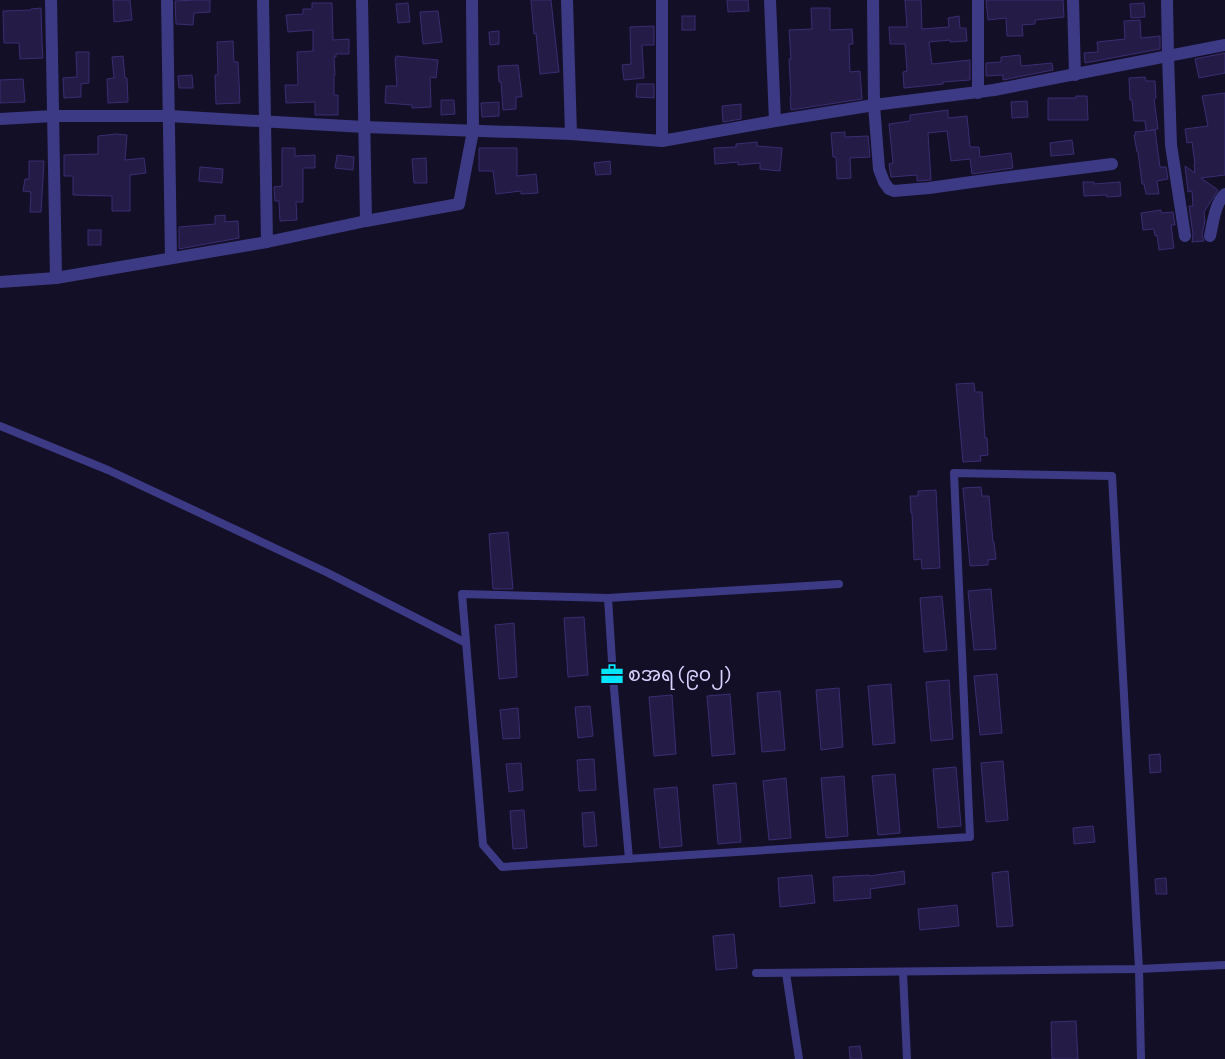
<svg xmlns="http://www.w3.org/2000/svg" width="1225" height="1059" viewBox="0 0 1225 1059" font-family="Commissioner,'Noto Sans Myanmar',sans-serif">
<rect width="100%" height="100%" fill="#130f26"/>
<!-- building -->
<g fill="#241b47" stroke="#3b2d73">
<polygon points="113,0 130,0 132,20 114,22"/>
<polygon points="196,0 210,0 210,12 194,13 193,25 176,24 175,1"/>
<polygon points="531,0 551,0 559,72 540,74 536,33 534,34"/>
<polygon points="727,0 748,0 749,11 728,12"/>
<polygon points="905,0 921,0 922,29 949,27 948,18 959,16 960,28 966,28 967,41 950,42 950,40 929,42 932,64 970,60 970,80 943,82 943,84 904,88 903,72 907,71 905,44 890,44 889,27 907,27"/>
<polygon points="986,0 1063,0 1064,17 1035,20 1035,24 1022,25 1023,36 1007,36 1006,18 988,20"/>
<polygon points="312,3 332,3 333,40 349,39 349,54 336,54 336,57 334,57 335,75 334,75 334,95 338,95 338,115 315,115 315,102 286,103 285,85 298,85 297,52 313,51 313,30 288,32 286,15 303,14 303,9 312,9"/>
<polygon points="408,3 410,22 398,23 396,4"/>
<polygon points="1144,3 1145,17 1131,18 1130,4"/>
<polygon points="41,8 42,43 43,58 20,59 19,43 4,43 3,11 31,10 31,9"/>
<polygon points="811,8 830,8 830,30 852,29 853,44 849,44 850,72 860,71 862,99 791,110 790,97 791,96 789,59 791,59 789,30 812,29"/>
<polygon points="438,11 442,42 423,44 420,12"/>
<rect x="682" y="16" width="13" height="14"/>
<polygon points="1140,20 1141,38 1160,36 1160,49 1085,63 1084,53 1098,52 1097,42 1125,39 1124,21"/>
<polygon points="654,26 654,45 642,45 644,78 624,80 622,65 631,64 630,27"/>
<polygon points="499,31 499,44 490,45 489,32"/>
<polygon points="233,41 234,62 238,62 240,103 216,104 215,75 218,75 217,42"/>
<polygon points="76,52 89,52 89,83 81,84 81,97 64,98 63,78 77,77"/>
<polygon points="1225,53 1225,73 1199,78 1195,59"/>
<polygon points="1020,55 1021,66 1052,63 1053,70 1003,80 1003,75 986,76 986,63 1001,62 1001,57"/>
<polygon points="123,56 125,78 127,78 128,102 108,103 107,79 114,78 112,57"/>
<polygon points="396,56 438,60 436,78 430,77 431,107 412,108 412,105 385,103 386,86 397,86 395,58 396,58"/>
<polygon points="518,65 522,97 516,97 516,109 503,110 501,82 499,82 498,66"/>
<polygon points="192,75 193,88 179,88 178,76"/>
<polygon points="1145,77 1146,81 1155,81 1156,98 1154,99 1158,129 1146,131 1145,121 1134,121 1132,100 1130,100 1129,78"/>
<polygon points="23,79 25,102 0,103 0,80"/>
<polygon points="637,84 654,84 654,98 636,97"/>
<polygon points="1225,93 1225,175 1201,178 1218,190 1204,212 1205,221 1202,235 1204,241 1192,242 1193,235 1189,206 1193,206 1192,191 1188,192 1185,166 1195,173 1194,164 1195,164 1192,142 1187,143 1185,129 1208,126 1202,96"/>
<polygon points="1076,96 1087,96 1088,120 1048,120 1048,98 1076,98"/>
<polygon points="441,100 454,100 455,114 441,115"/>
<polygon points="1027,101 1028,117 1012,118 1011,102"/>
<polygon points="499,102 499,116 482,117 481,103"/>
<polygon points="741,104 741,119 723,122 722,106"/>
<polygon points="948,110 948,118 967,116 970,147 979,147 980,157 1011,153 1013,168 972,174 970,159 951,161 947,131 928,133 931,180 917,181 917,175 891,177 889,164 893,163 889,124 910,121 910,115"/>
<polygon points="1155,130 1160,167 1166,167 1168,179 1157,181 1159,194 1146,194 1144,184 1142,184 1138,152 1137,152 1134,135 1136,135 1135,132"/>
<polygon points="845,132 845,137 868,136 870,157 850,158 851,178 837,179 836,157 833,157 831,133"/>
<polygon points="116,134 127,135 125,160 144,158 146,173 130,175 130,211 112,211 112,196 73,195 73,176 64,176 64,155 98,154 98,136"/>
<polygon points="1072,140 1074,154 1051,156 1050,143"/>
<polygon points="757,142 757,146 782,148 780,171 760,169 760,163 738,165 738,162 715,164 714,148 736,147 736,144"/>
<polygon points="282,148 295,148 295,156 315,155 315,168 303,168 303,202 296,202 297,220 280,221 279,201 275,201 274,187 282,186"/>
<polygon points="479,148 517,148 517,176 536,174 538,193 521,194 521,191 496,194 493,171 479,171"/>
<polygon points="337,155 354,157 353,170 335,168"/>
<polygon points="426,158 427,183 414,183 412,159"/>
<polygon points="29,161 44,161 41,212 30,212 31,192 23,191 25,179 29,179"/>
<polygon points="610,161 611,174 596,175 594,163"/>
<polygon points="200,167 223,169 222,183 199,181"/>
<polygon points="1083,182 1094,182 1094,184 1120,182 1121,196 1107,197 1106,195 1084,196"/>
<polygon points="1161,210 1161,213 1173,212 1175,225 1171,225 1174,248 1159,250 1157,235 1155,236 1154,229 1143,230 1141,213"/>
<polygon points="225,215 225,222 238,221 239,238 179,249 179,227 215,224 215,216"/>
<rect x="88" y="230" width="13" height="15"/>
<polygon points="974,383 975,392 982,392 985,438 987,438 988,455 980,456 981,461 963,462 956,384"/>
<polygon points="981,487 982,496 989,496 993,542 994,542 996,559 988,560 988,565 970,566 963,488"/>
<polygon points="936,490 940,568 922,569 921,559 914,560 912,513 911,513 910,496 918,496 918,491"/>
<polygon points="508,532 513,589 493,589 489,534"/>
<polygon points="991,589 996,649 974,650 968,591"/>
<polygon points="942,596 947,650 924,652 920,598"/>
<polygon points="584,617 588,675 568,677 564,618"/>
<polygon points="514,623 517,677 499,679 495,625"/>
<polygon points="997,674 1002,733 980,735 974,676"/>
<polygon points="949,680 953,739 931,741 926,682"/>
<polygon points="891,684 895,743 873,745 868,686"/>
<polygon points="839,688 843,747 821,750 816,690"/>
<polygon points="780,691 785,750 762,752 757,693"/>
<polygon points="730,694 735,754 712,756 707,696"/>
<polygon points="672,695 676,754 654,756 649,697"/>
<polygon points="590,706 593,736 578,738 575,707"/>
<polygon points="518,708 520,738 503,739 500,710"/>
<polygon points="1160,754 1161,772 1150,773 1149,755"/>
<polygon points="594,759 596,790 579,791 577,760"/>
<polygon points="1003,761 1008,820 986,822 981,763"/>
<polygon points="521,763 523,790 509,792 506,764"/>
<polygon points="956,767 961,826 938,828 933,769"/>
<polygon points="895,774 900,833 878,835 872,776"/>
<polygon points="844,776 848,836 826,838 821,778"/>
<polygon points="786,778 791,838 769,840 763,781"/>
<polygon points="736,783 741,842 718,844 713,785"/>
<polygon points="677,787 682,846 660,848 654,789"/>
<polygon points="524,810 527,848 513,849 510,811"/>
<polygon points="594,812 597,846 584,847 582,813"/>
<polygon points="1093,826 1095,842 1074,844 1073,828"/>
<polygon points="904,871 905,884 870,889 871,898 834,901 833,877 869,875 869,876"/>
<polygon points="1008,871 1013,926 997,927 992,873"/>
<polygon points="812,875 815,903 780,907 778,878"/>
<polygon points="1166,878 1167,894 1156,894 1155,879"/>
<polygon points="957,905 959,926 920,930 918,909"/>
<polygon points="734,934 737,968 716,970 713,936"/>
<polygon points="1076,1021 1078,1059 1052,1059 1051,1022"/>
<polygon points="860,1046 862,1059 850,1059 849,1047"/>
</g>
<g fill="none" stroke-linecap="round" stroke-linejoin="round">
<!-- service -->
<g stroke="#3d3a85" stroke-width="8">
<polyline points="0,426 108,470 326,572 466,643"/>
<polyline points="839,584 608,598 462,594 483,845 502,867 970,837 954,473 1112,476 1139,969 1141,1059"/>
<polyline points="608,598 613,677 629,859"/>
<polyline points="903,972 907,1059"/>
<polyline points="756,973 1139,969 1225,965"/>
<polyline points="786,973 799,1059"/>
</g>
<!-- minor -->
<g stroke="#3d3a85" stroke-width="12">
<polyline points="51,0 56,278"/>
<polyline points="167,0 171,258"/>
<polyline points="263,0 267,242"/>
<polyline points="362,0 366,221"/>
<polyline points="567,0 571,134"/>
<polyline points="662,0 662,141"/>
<polyline points="770,0 775,121"/>
<polyline points="873,0 874,105 879,169 884,182 889,189 894,191 929,188 993,179 1112,164"/>
<polyline points="978,0 978,93"/>
<polyline points="1073,0 1075,75"/>
<polyline points="1167,0 1168,56 1171,145 1185,236"/>
<polyline points="0,119 53,116 169,116 364,127 571,134 662,141 775,121 874,105 994,90 1225,45"/>
<path d="M1210,236C1213,223 1215,203 1225,194"/>
<polyline points="0,282 56,278 267,242 366,221 459,204 473,131 472,0"/>
</g>
</g>
<!-- icons -->
<defs>
<symbol id="office-bare" viewBox="-9 -9 18 18"><path d="M-6-3h4V-5.5h4V-3h4V5H-6ZM-1-4.5V-3h2v-1.5ZM-6 0V1H6V0Z" fill="#00e5ff" stroke="#130f26" stroke-width="2.5" paint-order="stroke"/></symbol>
</defs>
<g fill-rule="evenodd">
<use href="#office-bare" x="596" y="658" width="32" height="32"/>
</g>
<g text-anchor="middle" stroke-width="4.5" stroke-linejoin="round" paint-order="stroke">
<!-- poi labels -->
<g font-size="19" fill="#d9d4ff" stroke="#130f26" text-anchor="start">
<text x="628" y="681">စအရ (၉၀၂)</text>
</g>
</g>
</svg>
